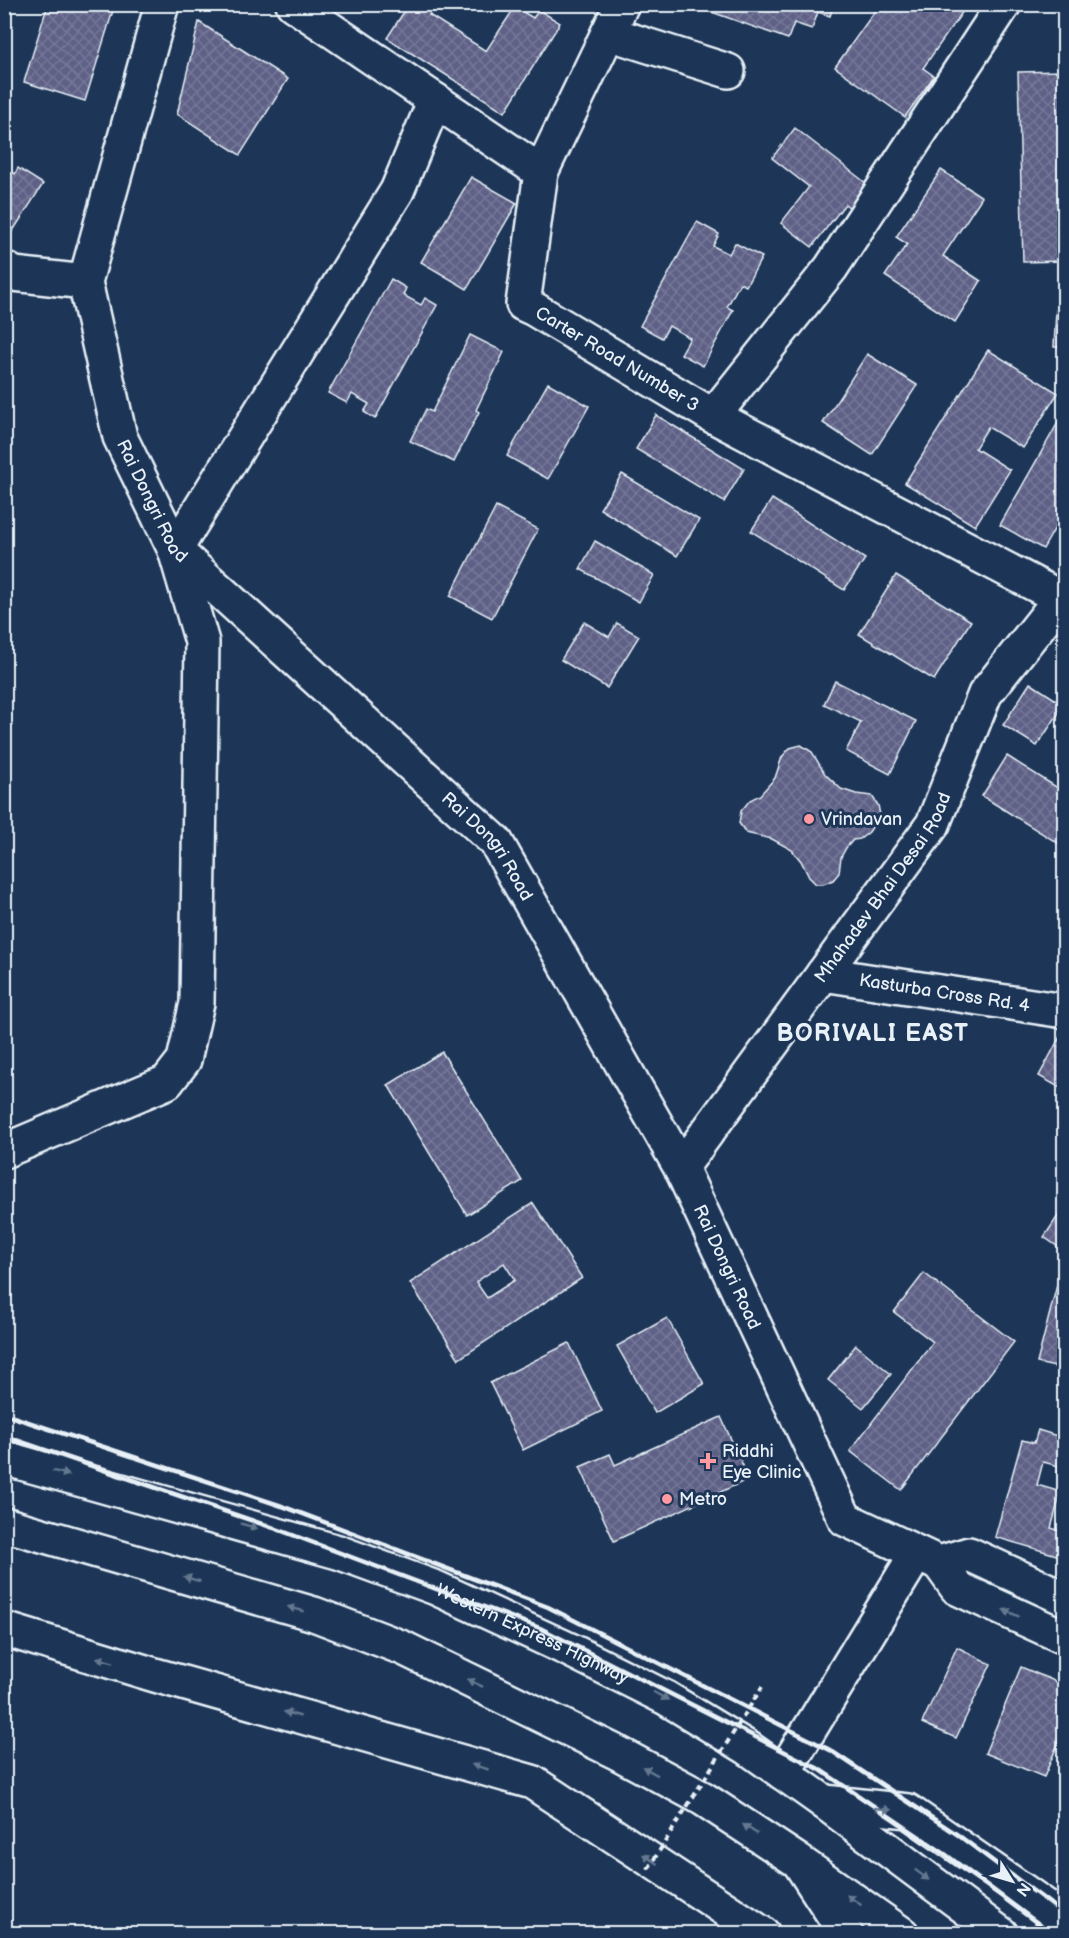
<svg xmlns="http://www.w3.org/2000/svg" width="1069" height="1938" viewBox="0 0 1069 1938" font-family="'Balsamiq Sans',sans-serif">
<defs>
<pattern id="building-cross-hatch" width="8" height="8" patternUnits="userSpaceOnUse" patternTransform="scale(1.5)"><rect width="8" height="8" fill="#5e6186"/><path d="M0 0l8 8M0 8l8-8" fill="none" stroke="#757898"/></pattern>
</defs>
<rect width="100%" height="100%" fill="#1d3557"/>
<filter id="ink" filterUnits="userSpaceOnUse"><feTurbulence type="fractalNoise" baseFrequency=".0167" numOctaves="2"/><feDisplacementMap in="SourceGraphic" scale="12" xChannelSelector="R" yChannelSelector="G"/><feConvolveMatrix kernelMatrix="1 2 1 2 8 2 1 2 1" color-interpolation-filters="sRGB"/></filter>
<g filter="url(#ink)">
<!-- building -->
<g fill="url(#building-cross-hatch)" stroke="#e8f1f8" stroke-width="1.5" fill-rule="evenodd">
<polygon points="48,4 115,4 85,101 24,82"/>
<polygon points="409,4 436,4 429,15 486,51 515,7 533,18 539,10 560,23 505,112 387,38"/>
<polygon points="689,4 834,4 830,16 818,12 812,29 794,23 788,39"/>
<polygon points="880,4 968,4 923,68 934,76 905,117 835,67"/>
<polygon points="199,22 288,79 240,155 177,114"/>
<polygon points="1064,71 1064,261 1023,262 1018,72"/>
<polygon points="795,128 879,193 860,216 845,204 812,247 781,223 809,187 772,158"/>
<polygon points="4,167 15,174 18,168 43,184 4,245"/>
<polygon points="941,170 982,197 943,256 981,281 955,322 885,276 907,244 896,237"/>
<polygon points="471,177 517,203 467,289 421,262"/>
<polygon points="697,222 719,234 713,246 729,254 735,243 762,257 746,286 740,283 727,307 733,310 703,366 681,354 690,338 669,326 662,338 640,326"/>
<polygon points="391,279 406,288 403,295 421,305 425,298 437,305 375,419 364,412 369,404 352,394 347,403 328,393"/>
<polygon points="1056,310 1064,310 1064,347 1054,347"/>
<polygon points="470,335 504,352 476,410 479,412 454,462 410,441 426,409 432,412"/>
<polygon points="988,350 1058,393 1023,448 988,427 975,448 1010,470 975,526 905,483"/>
<polygon points="867,354 917,385 872,455 823,423"/>
<polygon points="548,383 589,406 548,479 507,456"/>
<polygon points="1064,412 1064,512 1043,549 1000,525"/>
<polygon points="656,415 744,469 724,502 636,449"/>
<polygon points="622,474 699,520 677,556 600,509"/>
<polygon points="772,499 865,559 844,590 751,531"/>
<polygon points="496,507 538,529 492,618 450,596"/>
<polygon points="595,541 654,575 639,602 580,569"/>
<polygon points="896,575 971,621 934,680 859,634"/>
<polygon points="584,622 609,637 617,623 639,636 607,688 561,660"/>
<polygon points="835,681 916,721 890,774 846,751 861,722 824,704"/>
<polygon points="1030,683 1064,705 1037,746 1003,725"/>
<polygon points="801,745 812,752 825,774 841,789 856,794 872,796 878,805 880,815 869,832 860,839 853,840 846,848 841,857 839,873 833,880 823,884 816,884 809,877 801,861 792,850 772,839 746,833 739,823 741,811 750,800 760,795 775,778 782,757 790,748"/>
<polygon points="1007,756 1064,792 1064,847 982,796"/>
<polygon points="1062,1033 1064,1035 1064,1090 1039,1076"/>
<polygon points="442,1052 522,1181 467,1215 388,1085"/>
<path d="M533,1203L582,1278L459,1359L410,1283ZM504,1263L515,1280L487,1298L476,1282Z"/>
<polygon points="1064,1207 1064,1251 1044,1237"/>
<polygon points="924,1273 1014,1342 901,1490 850,1451 933,1342 894,1312"/>
<polygon points="1058,1281 1064,1283 1064,1369 1037,1363"/>
<polygon points="667,1318 704,1384 655,1413 617,1346"/>
<polygon points="569,1343 602,1411 523,1450 490,1383"/>
<polygon points="856,1345 891,1374 863,1408 828,1380"/>
<polygon points="721,1417 749,1479 614,1541 580,1467 610,1454 615,1465"/>
<polygon points="1038,1430 1064,1438 1064,1475 1057,1473 1059,1466 1043,1462 1037,1485 1061,1492 1051,1528 1064,1532 1060,1556 995,1537 1022,1440 1034,1443"/>
<polygon points="957,1647 991,1664 956,1738 922,1723"/>
<polygon points="1021,1667 1064,1685 1064,1729 1044,1777 985,1753"/>
</g>
<g fill="none" stroke-linecap="round" stroke-linejoin="round">
<defs>
<g id="street">
<path id="s1" d="M293,4L541,172L523,304L534,309L713,416L1061,598"/>
<polyline points="608,33 728,71"/>
<polyline points="541,172 622,4"/>
<polyline points="4,268 14,274 85,282"/>
<polyline points="713,416 831,268 1004,4"/>
<path id="s2" d="M823,974L1064,1011"/>
<polyline points="4,1151 167,1082 184,1060 197,1003 202,642 175,550 397,191 435,100"/>
<path id="s3" d="M681,1168L933,824L985,694L1064,594"/>
<polyline points="4,1629 155,1675 532,1782 763,1934"/>
<polyline points="783,1773 917,1553"/>
</g>
<g id="secondary">
<path id="s4" d="M162,4L85,282L120,437L175,550L496,842L681,1168L845,1519L939,1563L969,1554L1064,1598"/>
<polyline points="939,1563 957,1588 1064,1637"/>
</g>
<g id="primary">
<polyline points="824,1802 908,1811 1064,1919"/>
<polyline points="799,1862 846,1934"/>
</g>
<g id="highway">
<path id="s5" d="M4,1458L338,1552L436,1588L572,1651L666,1698L748,1748L824,1802L1001,1934"/>
<polyline points="4,1524 314,1614 403,1648 618,1753 702,1798 798,1861 902,1934"/>
</g>
</defs>
<!-- street casing -->
<use href="#street" stroke="#e8f1f8" stroke-width="38"/>
<!-- secondary casing -->
<use href="#secondary" stroke="#e8f1f8" stroke-width="38"/>
<!-- primary casing -->
<use href="#primary" stroke="#e8f1f8" stroke-width="38"/>
<!-- highway casing -->
<use href="#highway" stroke="#e8f1f8" stroke-width="38"/>
<!-- street -->
<use href="#street" stroke="#1d3557" stroke-width="33"/>
<!-- secondary -->
<use href="#secondary" stroke="#1d3557" stroke-width="33"/>
<!-- primary -->
<use href="#primary" stroke="#1d3557" stroke-width="33"/>
<!-- highway -->
<use href="#highway" stroke="#1d3557" stroke-width="33"/>
<!-- rail -->
<g stroke="#e8f1f8" stroke-width="4.5">
<polyline points="4,1414 282,1506 548,1607 830,1750 958,1835 1064,1914"/>
<polyline points="4,1436 274,1528 540,1628 819,1769 945,1854 1052,1934"/>
</g>
<!-- path-bridge -->
<polyline stroke="#e8f1f8" stroke-width="4" stroke-dasharray="6 4.5" stroke-linecap="butt" points="648,1869 762,1687"/>
</g>
<!-- one-way arrows -->
<defs><path id="oneway-solid" d="M-6-.8H1V-3.2L6.5 0L1 3.2V.8H-6Z" transform="scale(1.5)"/></defs>
<g fill="#64778f">
<use href="#oneway-solid" transform="translate(61 1473) rotate(15)"/>
<use href="#oneway-solid" transform="translate(249 1526) rotate(16)"/>
<use href="#oneway-solid" transform="translate(192 1579) rotate(-164)"/>
<use href="#oneway-solid" transform="translate(296 1609) rotate(-164)"/>
<use href="#oneway-solid" transform="translate(1011 1613) rotate(-156)"/>
<use href="#oneway-solid" transform="translate(105 1660) rotate(-163)"/>
<use href="#oneway-solid" transform="translate(475 1683) rotate(-154)"/>
<use href="#oneway-solid" transform="translate(661 1696) rotate(28)"/>
<use href="#oneway-solid" transform="translate(292 1714) rotate(-164)"/>
<use href="#oneway-solid" transform="translate(480 1767) rotate(-164)"/>
<use href="#oneway-solid" transform="translate(650 1771) rotate(-151)"/>
<use href="#oneway-solid" transform="translate(883 1809) rotate(6)"/>
<use href="#oneway-solid" transform="translate(750 1829) rotate(-147)"/>
<use href="#oneway-solid" transform="translate(650 1859) rotate(-147)"/>
<use href="#oneway-solid" transform="translate(922 1875) rotate(37)"/>
<use href="#oneway-solid" transform="translate(854 1900) rotate(-145)"/>
</g>
</g>
<!-- markers -->
<g fill="#ff9aa2" stroke="#1d3557" stroke-width="2">
<circle cx="809" cy="819" r="6"/>
<path d="M705 1452h6v6h6v6h-6v6h-6v-6h-6v-6h6z"/>
<circle cx="667" cy="1499" r="6"/>
</g>
<g text-anchor="middle" stroke-width="6" stroke-linejoin="round" paint-order="stroke">
<!-- street labels -->
<g font-size="18" fill="#e8f1f8" stroke="#1d3557">
<text dy="6" stroke="none"><textPath href="#s1" startOffset="542">Carter Road Number 3</textPath></text>
<text dy="6" stroke="none"><textPath href="#s4" startOffset="519">Rai Dongri Road</textPath></text>
<text dy="6" stroke="none"><textPath href="#s4" startOffset="1005">Rai Dongri Road</textPath></text>
<text dy="6" stroke="none"><textPath href="#s3" startOffset="346">Mhahadev Bhai Desai Road</textPath></text>
<text dy="6" stroke="none"><textPath href="#s2" startOffset="123">Kasturba Cross Rd. 4</textPath></text>
<text dy="6" stroke="none"><textPath href="#s4" startOffset="1491">Rai Dongri Road</textPath></text>
<text dy="6" stroke="none"><textPath href="#s5" startOffset="558">Western Express Highway</textPath></text>
</g>
<!-- poi labels -->
<g font-size="18" fill="#e8f1f8" stroke="#1d3557" text-anchor="start">
<text x="821" y="825">Vrindavan</text>
<text x="722" y="1457">Riddhi<tspan x="722" dy="21">Eye Clinic</tspan></text>
<text x="679" y="1505">Metro</text>
</g>
<!-- district labels -->
<g font-size="24" font-weight="bold" letter-spacing="1.5" fill="#e8f1f8" stroke="#1d3557">
<text x="873" y="1041">BORIVALI EAST</text>
</g>
</g>
<!-- margin -->
<rect width="1069" height="1938" fill="none" stroke="#1d3557" stroke-width="24"/>
<rect x="12" y="12" width="1045" height="1914" fill="none" stroke="#e8f1f8" stroke-width="2" filter="url(#ink)"/>
<!-- north arrow -->
<g transform="translate(1012 1881) rotate(127)" stroke="#1d3557" stroke-width="4.5" paint-order="stroke">
<path d="M0-4.5L10 22L0 15L-10 22Z" fill="#e8f1f8"/>
<text y="-9" font-size="16" font-weight="bold" text-anchor="middle" fill="#e8f1f8">N</text>
</g>
</svg>
